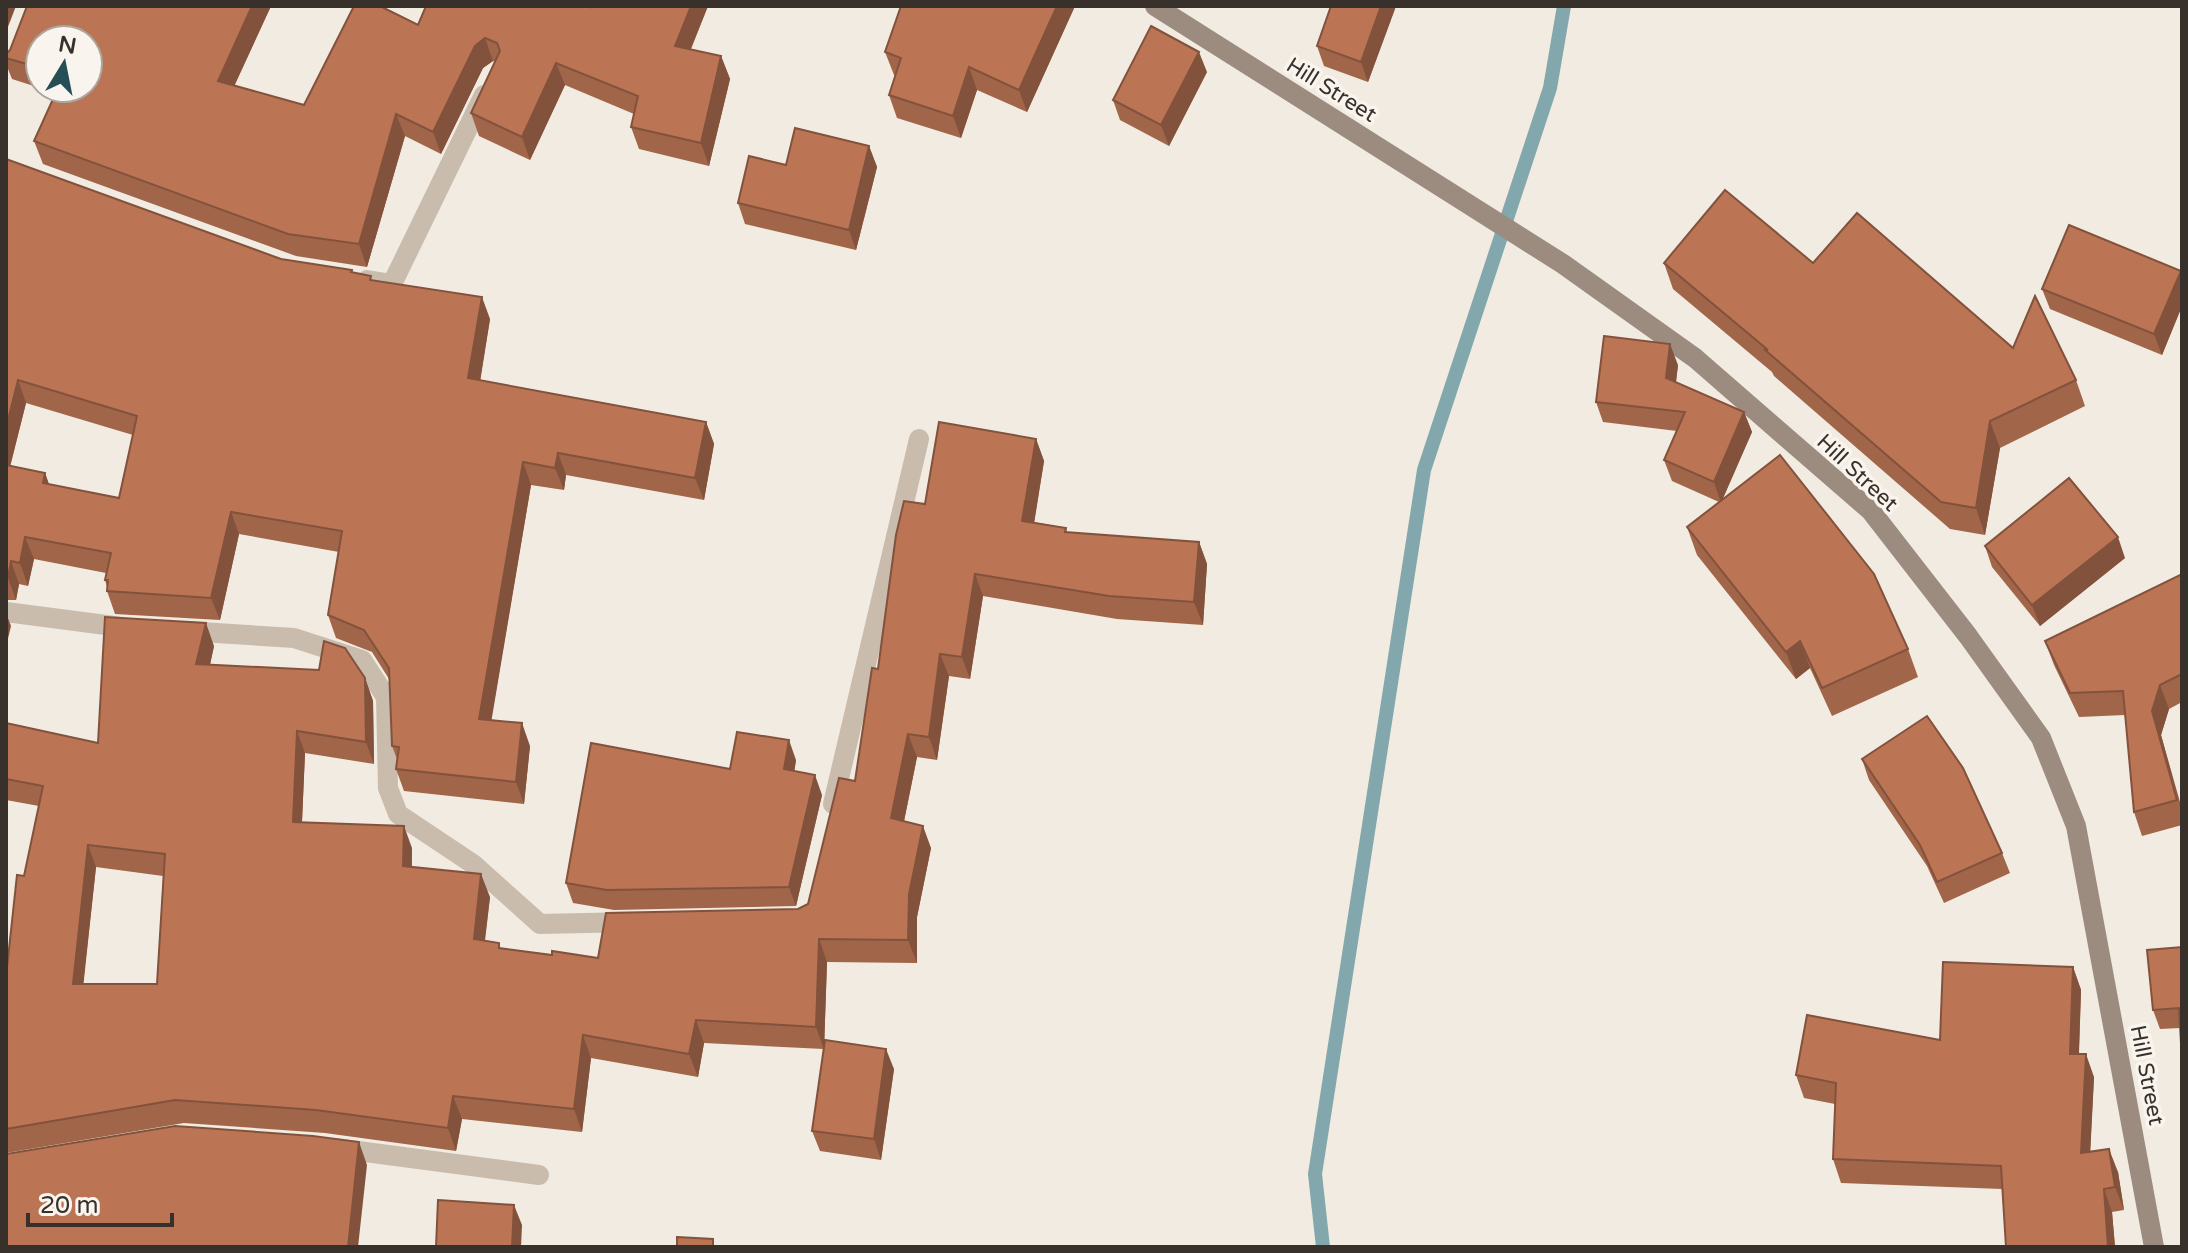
<svg xmlns="http://www.w3.org/2000/svg" width="2188" height="1253" viewBox="0 0 2188 1253" font-family="'Varela Round',sans-serif">
<rect width="100%" height="100%" fill="#f1ebe1"/>
<g fill="none" stroke-linecap="round" stroke-linejoin="round">
<!-- stream -->
<polyline stroke="#82a7ac" stroke-width="14" points="1323,1247 1315,1174 1424,470 1550,88 1564,6"/>
<!-- minor -->
<g stroke="#c9bcad" stroke-width="20">
<polyline points="367,280 392,284 484,95"/>
<polyline points="6,612 129,628"/>
<polyline points="185,631 294,638 362,660 386,697 388,788 398,814 473,864 540,924 632,922"/>
<polyline points="833,804 919,439"/>
<polyline points="335,1148 539,1175"/>
</g>
<!-- secondary -->
<polyline stroke="#9c8c7f" stroke-width="20" points="1155,6 1563,264 1695,358 1871,511 1968,636 2041,738 2076,826 2154,1247"/>
</g>
<!-- wall -->
<g fill="#a16549" fill-rule="evenodd">
<polygon points="27,6 271,6 234,86 304,105 418,25 591,7 708,6 691,49 721,56 730,79 709,166 639,149 631,127 634,114 565,85 530,160 479,136 471,113 495,62 493,61 483,68 441,154 405,136 367,267 296,256 43,164 34,141 56,93 40,88 88,88 40,40 40,88 12,79 6,64 6,54 10,50"/>
<polygon points="1075,6 1027,112 977,90 961,138 897,118 889,95 896,76 894,75 885,52"/>
<polygon points="1331,6 1396,6 1368,82 1324,66 1317,46"/>
<polygon points="1207,72 1169,146 1120,120 1113,100"/>
<polygon points="869,146 877,167 856,250 745,224 738,203 786,165"/>
<path d="M6,159L281,259L352,270L353,272L373,280L490,319L480,380L706,422L714,444L704,500L566,475L564,490L531,485L491,720L530,746L524,804L404,791L396,769L397,759L392,746L389,679L372,652L336,638L328,615L339,552L239,534L220,620L115,614L107,591V587L105,580L106,573L34,559L28,586L19,584L16,600H6ZM26,403L133,435L119,498L49,485L45,473L10,466Z"/>
<polygon points="1664,263 1813,263 2013,348 2076,380 2085,406 2000,448 1985,535 1950,529 1774,376 1772,372 1673,289"/>
<polygon points="2181,271 2182,274 2182,306 2162,355 2050,309 2042,289"/>
<polygon points="1678,365 1676,382 1744,412 1752,432 1722,500 1908,649 1918,677 1832,716 1810,668 1796,679 1697,555 1687,527 1719,502 1672,481 1664,460 1677,431 1603,422 1596,402"/>
<path d="M1036,439L1044,461L1034,522L1066,528L1067,532L1199,542L1207,564L1203,625L1117,619L983,596L970,679L949,676L937,760L917,757L904,821L931,848L917,917V963L827,962L824,1049L894,1069L881,1160L820,1151L812,1131L824,1049L704,1043L698,1077L591,1058L582,1132L462,1119L456,1151L325,1133L184,1123L6,1153V977L24,876L39,806L6,800V723L98,743L214,646L210,665L365,678L373,701L374,764L305,753L302,822L412,848V867L490,897L485,941L501,948L552,955L598,958L798,909L808,904L855,781L878,669L925,504ZM96,867L163,876L157,984H83Z"/>
<polygon points="1985,546 2125,558 2040,626 1992,567"/>
<polygon points="2182,574 2182,702 2169,709 2161,735 2182,809 2182,825 2142,836 2134,812 2125,715 2079,717 2054,665 2045,641"/>
<polygon points="1862,759 2002,853 2010,873 1944,903 1927,866 1869,780"/>
<polygon points="796,760 794,771 822,795 796,906 614,910 573,903 566,883 730,769"/>
<polygon points="2182,947 2180,1028 2160,1029 2153,1010"/>
<polygon points="2073,967 2081,990 2079,1054 2094,1077 2090,1152 2118,1172 2124,1210 2112,1212 2115,1247 2006,1247 2002,1189 1841,1183 1833,1159 1835,1104 1804,1098 1796,1075 1940,1040"/>
</g>
<!-- shaded-wall -->
<g fill="#83523c">
<polygon points="6,6 16,6 6,32"/>
<polygon points="252,6 271,6 226,104 218,81"/>
<polygon points="691,6 708,6 683,68 675,46"/>
<polygon points="1057,6 1075,6 1027,112 1019,90"/>
<polygon points="1381,6 1396,6 1368,82 1361,62"/>
<polygon points="485,38 493,61 483,68 441,154 433,132 475,46"/>
<polygon points="1199,52 1207,72 1169,146 1161,125"/>
<polygon points="721,56 730,79 709,166 701,143"/>
<polygon points="556,63 565,85 530,160 522,137"/>
<polygon points="969,67 977,90 961,138 953,116"/>
<polygon points="396,114 405,136 367,267 359,244"/>
<polygon points="869,146 877,167 856,250 849,230"/>
<polygon points="2181,271 2182,274 2182,306 2162,355 2154,334"/>
<polygon points="482,297 490,319 477,401 468,378"/>
<polygon points="1670,344 1678,365 1674,398 1666,378"/>
<polygon points="18,380 26,403 6,483 6,428"/>
<polygon points="1744,412 1752,432 1721,503 1714,482"/>
<polygon points="1990,421 2000,448 1985,535 1976,508"/>
<polygon points="706,422 714,444 704,500 695,478"/>
<polygon points="1036,439 1044,461 1031,543 1022,521"/>
<polygon points="558,453 566,475 564,490 555,468"/>
<polygon points="523,462 531,485 488,741 479,719"/>
<polygon points="45,473 53,495 43,483"/>
<polygon points="231,512 239,534 220,620 211,598"/>
<polygon points="25,537 34,559 28,586 20,563"/>
<polygon points="2118,537 2125,558 2040,626 2032,605"/>
<polygon points="1199,542 1207,564 1203,625 1194,602"/>
<polygon points="11,561 19,584 16,600 8,578"/>
<polygon points="975,574 983,596 970,679 962,657"/>
<polygon points="6,613 11,626 6,647"/>
<polygon points="206,623 214,646 205,687 196,664"/>
<polygon points="1800,641 1810,668 1796,679 1786,652"/>
<polygon points="940,654 949,676 937,760 929,737"/>
<polygon points="365,678 373,701 374,764 366,742"/>
<polygon points="2160,685 2169,709 2161,735 2182,812 2152,711"/>
<polygon points="522,723 530,746 524,804 516,782"/>
<polygon points="297,731 305,753 301,844 293,822"/>
<polygon points="908,734 917,757 900,841 891,818"/>
<polygon points="789,740 796,760 792,789 784,769"/>
<polygon points="815,775 822,795 796,906 789,887"/>
<polygon points="404,826 412,848 411,889 403,866"/>
<polygon points="923,826 931,848 917,917 917,963 908,940 909,894"/>
<polygon points="88,845 96,867 81,1007 73,984"/>
<polygon points="481,874 490,897 482,962 474,939"/>
<polygon points="819,939 827,962 824,1049 816,1027"/>
<polygon points="2073,967 2081,990 2078,1077 2070,1054"/>
<polygon points="696,1020 704,1043 698,1077 689,1054"/>
<polygon points="583,1035 591,1058 582,1132 574,1109"/>
<polygon points="886,1049 894,1069 881,1160 874,1139"/>
<polygon points="2086,1054 2094,1077 2089,1177 2081,1153"/>
<polygon points="453,1096 462,1119 456,1151 448,1128"/>
<polygon points="359,1142 367,1165 358,1247 348,1247"/>
<polygon points="2109,1149 2118,1172 2124,1210 2115,1187"/>
<polygon points="2104,1189 2112,1212 2115,1247 2108,1247"/>
<polygon points="514,1205 522,1225 521,1247 512,1247"/>
</g>
<!-- building -->
<g fill="#bb7555" stroke="#83523c" stroke-width="2" fill-rule="evenodd">
<polygon points="27,6 252,6 218,81 304,105 354,6 380,6 418,25 426,6 588,6 591,7 591,6 691,6 675,46 721,56 701,143 631,127 638,96 556,63 522,137 471,113 500,51 497,43 485,38 475,46 433,132 396,114 359,244 288,234 34,141 58,88 88,88 88,40 40,40 40,68 6,58 6,54 10,50"/>
<polygon points="901,6 1057,6 1019,90 969,67 953,116 889,95 901,58 885,52"/>
<polygon points="1331,6 1381,6 1361,62 1317,46"/>
<polygon points="1151,26 1199,52 1161,125 1113,100"/>
<polygon points="795,128 869,146 849,230 738,203 749,156 786,165"/>
<polygon points="6,159 281,259 352,270 351,272 371,276 370,280 482,297 468,378 706,422 695,478 558,453 555,468 523,462 479,719 522,723 516,782 396,769 399,747 392,746 389,668 364,630 328,615 342,531 231,512 211,598 107,591 108,580 105,580 111,553 25,537 20,563 11,561 8,578 6,578 6,465 45,473 43,483 119,498 137,416 18,380 6,428"/>
<polygon points="1725,190 1813,263 1857,213 2013,348 2035,296 2076,380 1990,421 1976,508 1941,502 1764,349 1768,350 1664,263"/>
<polygon points="2069,225 2181,271 2154,334 2042,289"/>
<polygon points="1604,336 1670,344 1666,378 1744,412 1714,482 1664,460 1685,412 1596,402"/>
<path d="M939,422L1036,439L1022,521L1066,528L1065,532L1199,542L1194,602L1109,596L975,574L962,657L940,654L929,737L908,734L891,818L923,826L909,894L908,940L819,939L816,1027L696,1020L689,1054L583,1035L574,1109L453,1096L448,1128L316,1110L175,1100L6,1129V977L17,875L24,876L43,786L6,779V723L98,743L105,617L206,623L196,664L319,670L324,641L345,648L365,678L366,742L297,731L293,822L404,826L403,866L481,874L474,939L499,943V948L552,955V951L598,958L606,913L798,909L808,904L839,778L855,781L872,668L878,669L896,535L904,501L925,504ZM88,845L165,854L157,984H73Z"/>
<polygon points="1780,455 1874,574 1908,649 1822,688 1800,641 1786,652 1687,527"/>
<polygon points="2069,478 2118,537 2032,605 1985,546"/>
<polygon points="2182,574 2182,674 2160,685 2152,711 2177,800 2134,812 2123,691 2070,693 2045,641"/>
<polygon points="1927,716 1963,768 2002,853 1937,882 1920,845 1862,759"/>
<polygon points="737,732 789,740 784,769 815,775 789,887 607,890 566,883 591,743 730,769"/>
<polygon points="2182,947 2182,1061 2179,1008 2153,1010 2147,950"/>
<polygon points="1943,962 2073,967 2070,1054 2086,1054 2081,1153 2109,1149 2115,1187 2104,1189 2108,1247 2006,1247 2001,1166 1833,1159 1836,1083 1796,1075 1807,1015 1940,1040"/>
<polygon points="825,1040 886,1049 874,1139 812,1131"/>
<polygon points="175,1126 313,1136 359,1142 348,1247 6,1247 6,1154"/>
<polygon points="438,1200 514,1205 512,1247 436,1247"/>
<polygon points="677,1237 713,1239 713,1247 677,1247"/>
</g>
<g text-anchor="middle" stroke-width="7" stroke-linejoin="round" paint-order="stroke">
<!-- street labels -->
<g font-size="22" fill="#38302b" stroke="#f9f4ed">
<text transform="translate(1332 89) rotate(32)" y="8">Hill Street</text>
<text transform="translate(1858 472) rotate(43)" y="8">Hill Street</text>
<text transform="translate(2148 1075) rotate(79)" y="8">Hill Street</text>
</g>
</g>
<!-- border -->
<rect width="2188" height="1253" fill="none" stroke="#38302b" stroke-width="16"/>
<!-- north arrow -->
<g transform="translate(64 64) rotate(10)"><circle r="38" fill="#f9f4ed" stroke="#aca69f" stroke-width="2"/>
<path d="M0-6L14 30L0 20L-14 30Z" fill="#244f56"/>
<text y="-12" font-size="22" font-weight="bold" text-anchor="middle" fill="#38302b">N</text>
</g>
<!-- scale -->
<path d="M28 1213v12h144v-12" fill="none" stroke="#38302b" stroke-width="4"/>
<text x="40" y="1213" font-size="24" fill="#38302b" stroke="#f9f4ed" stroke-width="6" paint-order="stroke">20 m</text>
</svg>
